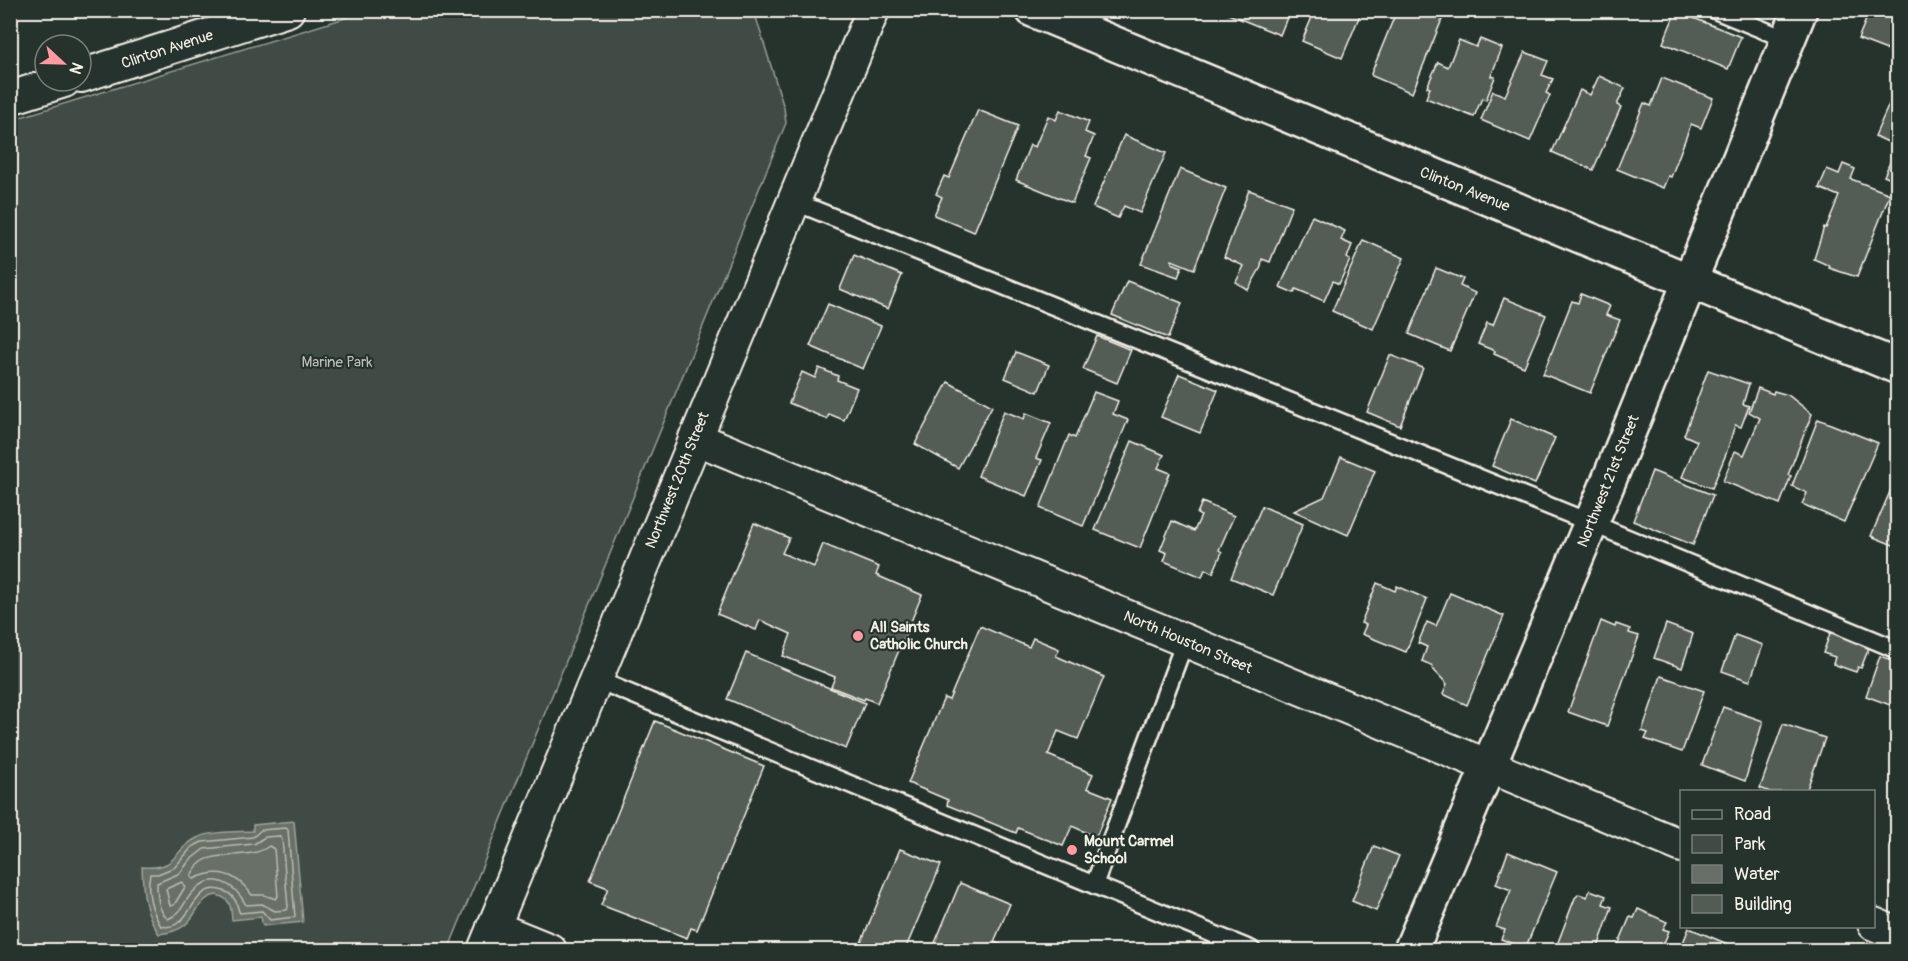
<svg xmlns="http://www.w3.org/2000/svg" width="1908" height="961" viewBox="0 0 1908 961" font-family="Pangolin,sans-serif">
<rect width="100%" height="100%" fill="#26332d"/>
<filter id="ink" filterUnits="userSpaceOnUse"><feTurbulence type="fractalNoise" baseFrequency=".0167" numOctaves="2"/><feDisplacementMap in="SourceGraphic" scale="12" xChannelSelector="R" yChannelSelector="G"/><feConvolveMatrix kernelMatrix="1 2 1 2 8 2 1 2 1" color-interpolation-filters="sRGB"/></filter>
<g filter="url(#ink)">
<!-- green -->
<polygon fill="#414b45" stroke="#9a9e96" stroke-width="1.5" points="368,11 754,11 784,108 786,123 448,950 11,950 11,120"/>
<!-- water -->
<path fill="#676f68" stroke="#9fa39b" stroke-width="1.5" d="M294,821L303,922L263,926L261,917L232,920C231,907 231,898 216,895C190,900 202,930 159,934C144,911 143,894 142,867C179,870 171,851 197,838C210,831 238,832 253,831V825Z"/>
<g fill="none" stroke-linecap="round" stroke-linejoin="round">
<!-- shore -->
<g stroke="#bcbdb5" stroke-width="1.5">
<path d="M286,828L288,830L295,917L270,920L262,911L240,913C237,909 238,904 235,900C232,895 226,891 220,890C190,883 192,933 161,926C152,912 146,892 150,874H158L175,867L192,847L202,842L253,837L261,830Z"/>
<path d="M279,836L282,839L288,907L287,910L275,911L262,904L246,905C235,884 213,870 193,892C183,902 183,913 168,919C158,912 157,895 157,883L180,873L190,860L204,849L254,844L265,837Z"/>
<path d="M269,846L274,849L278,896L276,899L264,895H252C237,874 218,867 194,879L191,877C202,843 246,864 269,846Z"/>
<polygon points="182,882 185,887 174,905 170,906 166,889"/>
</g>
</g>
<!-- building -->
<g fill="#525c55" stroke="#f4f1e8" stroke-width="1.5">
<polygon points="1229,10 1290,10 1280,35 1228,14"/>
<polygon points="1315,10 1362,10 1342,58 1302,41"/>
<polygon points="1397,10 1441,10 1445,12 1412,93 1372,76 1371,74"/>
<polygon points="1870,10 1898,21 1887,50 1858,39"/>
<polygon points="1676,11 1741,37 1728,69 1663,43"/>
<polygon points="1480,39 1502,48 1491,76 1495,77 1486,100 1482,98 1474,117 1426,98 1430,88 1427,87 1438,62 1448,67 1459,40 1476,47"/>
<polygon points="1525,52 1548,61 1542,75 1553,79 1546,93 1550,95 1530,141 1481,120 1493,91 1505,96"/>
<polygon points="1599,76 1625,88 1617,105 1621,107 1593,170 1552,152 1580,90 1590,95"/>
<polygon points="1662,78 1713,98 1701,128 1691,124 1671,177 1668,176 1663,188 1617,169 1644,103 1651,106"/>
<polygon points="1890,102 1898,105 1898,182 1884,176 1897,146 1875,136"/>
<polygon points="978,110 1018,126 974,232 934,215 942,197 936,194 944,176 949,178"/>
<polygon points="1060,110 1089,122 1085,132 1094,136 1086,156 1091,158 1072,203 1016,180 1030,145 1035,147 1048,116 1056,120"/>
<polygon points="1124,135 1166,153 1140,213 1124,206 1118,218 1093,207"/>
<polygon points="1843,164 1855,169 1851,179 1890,194 1857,277 1829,268 1830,266 1814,259 1824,227 1826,228 1839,196 1819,188 1827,169 1839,174"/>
<polygon points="1180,169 1226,188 1194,269 1172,260 1172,263 1182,267 1178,277 1141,264"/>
<polygon points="1249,190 1292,206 1270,262 1262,259 1261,267 1248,290 1236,282 1244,266 1224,257"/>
<polygon points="1312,216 1345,231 1341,240 1352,245 1347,258 1350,260 1339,284 1333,281 1324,301 1296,289 1294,293 1280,287"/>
<polygon points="1363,240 1404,258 1373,329 1332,311"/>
<polygon points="854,255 902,275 888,309 840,289"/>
<polygon points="1436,268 1463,279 1460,286 1475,293 1450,351 1409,334"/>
<polygon points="1127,281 1182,303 1168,338 1112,315"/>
<polygon points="1581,294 1610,306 1606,315 1620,320 1590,393 1543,374 1572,301 1578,303"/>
<polygon points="1504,298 1546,315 1524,367 1494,354 1495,351 1478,344 1487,323 1493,325"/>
<polygon points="828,304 881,326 863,369 810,346"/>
<polygon points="1097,336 1131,350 1117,383 1083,369"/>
<polygon points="1016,352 1049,365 1038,392 1005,378"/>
<polygon points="1390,355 1423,368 1400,426 1367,412"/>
<polygon points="819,368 838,376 837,380 857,388 844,420 829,414 827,419 789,403 802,372 815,378"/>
<polygon points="1708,370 1749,384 1743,404 1749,406 1741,427 1735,425 1726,454 1712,488 1682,477 1697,441 1684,435"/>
<polygon points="1179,374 1218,390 1200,433 1161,417"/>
<polygon points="948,382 992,406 958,468 915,444"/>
<polygon points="1758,388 1773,394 1774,391 1788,395 1812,414 1788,475 1791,476 1780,504 1723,481 1735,451 1744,455 1760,418 1749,412"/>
<polygon points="1094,392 1118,401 1113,414 1128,420 1083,526 1040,508 1069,435 1075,438"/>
<polygon points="1004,411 1024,419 1026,413 1051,423 1036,458 1042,460 1026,496 978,476"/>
<polygon points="1511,419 1555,438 1535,484 1492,466"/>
<polygon points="1818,419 1878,443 1844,522 1802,504 1807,493 1792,486"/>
<polygon points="1132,441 1164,455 1158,468 1170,473 1140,548 1095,530"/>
<polygon points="1341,457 1375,471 1348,535 1294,511 1324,497"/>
<polygon points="1652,471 1713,495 1693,545 1633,521"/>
<polygon points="1898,473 1898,547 1871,536"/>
<polygon points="1202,502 1234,516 1219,550 1222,552 1213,573 1205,569 1202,577 1164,561 1167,553 1160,550 1172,521 1194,531 1201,516 1197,514"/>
<polygon points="1262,506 1303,524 1273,595 1231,578"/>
<polygon points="754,523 789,538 782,553 814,567 823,544 879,567 876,575 922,595 877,703 865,698 864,700 831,687 835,677 783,656 791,634 760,620 756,630 717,614"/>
<polygon points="1377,583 1395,591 1397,586 1427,599 1406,652 1362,634 1366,625 1361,623"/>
<polygon points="1450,593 1504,616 1467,705 1443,694 1447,684 1432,668 1433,666 1422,661 1427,647 1418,643 1427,622 1436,626"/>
<polygon points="1601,621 1615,627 1616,624 1630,629 1629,633 1639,636 1607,726 1568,712"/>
<polygon points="1666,624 1693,634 1682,668 1654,658"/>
<polygon points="980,626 1029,647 1033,638 1059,649 1056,656 1104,677 1078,739 1058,731 1048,755 1093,774 1087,788 1112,798 1096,837 1072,826 1063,846 1018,828 1016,833 947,805 948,800 908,783 944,698 949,700"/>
<polygon points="1831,631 1870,645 1861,668 1858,667 1856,672 1833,664 1835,657 1823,653"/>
<polygon points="1735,635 1763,645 1750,681 1722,671"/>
<polygon points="746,653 865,703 846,749 727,699"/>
<polygon points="1880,656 1898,662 1898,708 1866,696"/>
<polygon points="1661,676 1704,691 1682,752 1645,739 1648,733 1642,731"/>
<polygon points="1723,707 1763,721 1745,781 1702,765"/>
<polygon points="655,721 764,766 697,930 691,928 687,938 601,905 608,888 590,881"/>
<polygon points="1783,724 1825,738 1806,792 1770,792 1760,788"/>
<polygon points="1898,821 1898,849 1889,846"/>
<polygon points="1374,846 1399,856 1376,911 1352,901"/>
<polygon points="900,849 941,865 905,950 858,950"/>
<polygon points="1508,852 1557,872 1525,949 1501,939 1505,930 1496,927 1511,890 1496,884"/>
<polygon points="960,883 1010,904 994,942 1014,950 932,950"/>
<polygon points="1590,890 1606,896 1603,904 1612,907 1597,950 1555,950 1575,898 1579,894 1587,897"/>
<polygon points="1638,909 1667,922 1663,929 1669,931 1661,950 1616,950 1630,917 1634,918"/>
<polygon points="1689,928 1735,947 1734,950 1680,950"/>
</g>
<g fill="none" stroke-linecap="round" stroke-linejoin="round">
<defs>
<g id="service">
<polyline points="1715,10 1788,40"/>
<polyline points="793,201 1591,523 1898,650"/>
<polyline points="595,679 1252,950"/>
<polyline points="1094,885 1185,641"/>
</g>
<g id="minor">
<polyline points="81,76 288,10"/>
<polyline points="10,98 64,81"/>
<polyline points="695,438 1682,846"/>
<polyline points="1874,924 1898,934"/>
<polyline points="493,927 550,950"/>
<polyline points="484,950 873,10"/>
</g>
<g id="tertiary">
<polyline points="1033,10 1898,367"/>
<polyline points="1411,950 1607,485 1800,10"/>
</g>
</defs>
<!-- service casing -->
<use href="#service" stroke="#f4f1e8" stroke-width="21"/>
<!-- minor casing -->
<use href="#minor" stroke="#f4f1e8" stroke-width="36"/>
<!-- tertiary casing -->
<use href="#tertiary" stroke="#f4f1e8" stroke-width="38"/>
<!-- service -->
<use href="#service" stroke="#26332d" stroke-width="16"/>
<!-- minor -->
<use href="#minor" stroke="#26332d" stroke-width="32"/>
<!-- tertiary -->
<use href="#tertiary" stroke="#26332d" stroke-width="33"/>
</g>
</g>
<!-- markers -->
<g fill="#ff9aa2" stroke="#26332d" stroke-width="2">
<circle cx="858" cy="636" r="6"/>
<circle cx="1072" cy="850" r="6"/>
</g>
<g text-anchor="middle" stroke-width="4.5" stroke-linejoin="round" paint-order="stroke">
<!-- street labels -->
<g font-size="15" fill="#f4f1e8" stroke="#26332d">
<text transform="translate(167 49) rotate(-18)" y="5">Clinton Avenue</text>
<text transform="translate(1465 189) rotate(22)" y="5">Clinton Avenue</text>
<text transform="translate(677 480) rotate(-68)" y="5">Northwest 20th Street</text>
<text transform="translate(1608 481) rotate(-68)" y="5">Northwest 21st Street</text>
<text transform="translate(1188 642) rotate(23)" y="5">North Houston Street</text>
</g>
<!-- park labels -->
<g font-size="15" fill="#bebfb7" stroke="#26332d">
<text x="337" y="367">Marine Park</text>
</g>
<!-- poi labels -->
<g font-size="15" font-weight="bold" fill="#f4f1e8" stroke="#26332d" text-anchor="start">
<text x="870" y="632">All Saints<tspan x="870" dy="17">Catholic Church</tspan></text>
<text x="1084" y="846">Mount Carmel<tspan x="1084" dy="17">School</tspan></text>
</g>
</g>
<!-- margin -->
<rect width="1908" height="961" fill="none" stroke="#26332d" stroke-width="36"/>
<rect x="18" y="18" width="1872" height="925" fill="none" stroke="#f4f1e8" stroke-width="2" filter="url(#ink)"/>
<!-- legend -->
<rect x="1680" y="790" width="195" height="138" fill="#26332d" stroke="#787f78" stroke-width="1.5"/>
<rect x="1692" y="810" width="30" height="9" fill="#26332d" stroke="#787f78" stroke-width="1.5"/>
<text x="1734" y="820" font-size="18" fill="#f4f1e8">Road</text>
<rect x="1692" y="835" width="30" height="18" fill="#414b45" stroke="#787f78" stroke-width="1.5"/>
<text x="1734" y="850" font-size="18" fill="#f4f1e8">Park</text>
<rect x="1692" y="865" width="30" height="18" fill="#676f68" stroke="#787f78" stroke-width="1.5"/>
<text x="1734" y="880" font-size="18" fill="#f4f1e8">Water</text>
<rect x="1692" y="895" width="30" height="18" fill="#525c55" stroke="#787f78" stroke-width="1.5"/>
<text x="1734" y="910" font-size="18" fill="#f4f1e8">Building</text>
<!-- north arrow -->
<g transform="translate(63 63) rotate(112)"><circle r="28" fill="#26332d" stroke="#787f78" stroke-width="1.5"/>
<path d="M0-4.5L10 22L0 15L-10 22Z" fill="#ff9aa2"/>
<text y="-9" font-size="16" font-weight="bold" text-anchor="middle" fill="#f4f1e8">N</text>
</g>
</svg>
